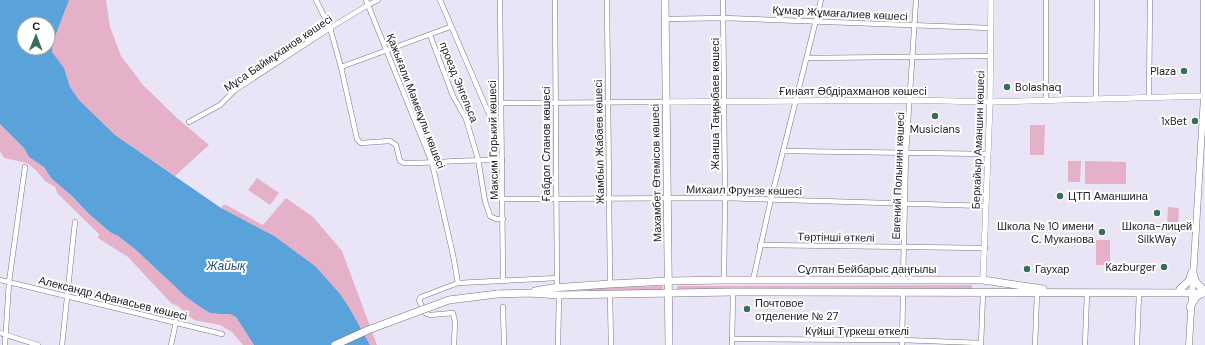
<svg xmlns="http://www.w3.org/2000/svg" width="1205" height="345" viewBox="0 0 1205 345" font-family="'DM Sans',sans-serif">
<rect width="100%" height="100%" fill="#e9e5f6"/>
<!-- green -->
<g fill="#e5b1c9">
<polygon points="69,0 106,0 110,27 121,56 143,85 178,119 209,145 175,176 115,135 79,100 70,87 64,68 54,56 52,52 53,42"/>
<polygon points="0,124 24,148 29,157 44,167 51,178 72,196 89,214 110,232 118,236 135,249 185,296 196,304 215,314 230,314 236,317 254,345 243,345 232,332 220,325 194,320 178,306 171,303 128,257 98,238 99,234 58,194 55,187 45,181 36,170 27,163 4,158 0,151"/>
<polygon points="1030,125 1045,125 1044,155 1030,155"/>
<polygon points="1068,161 1081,161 1080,182 1068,182"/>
<polygon points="1085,161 1126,162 1126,184 1085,184"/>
<polygon points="257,178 279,193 270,205 248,190"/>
<polygon points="286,198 313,217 342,251 377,345 370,345 350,309 221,208 223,205 226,205 263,225"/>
<polygon points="1168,207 1179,208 1178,229 1167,229"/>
<rect x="1096" y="240" width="14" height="25"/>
<polygon points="972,285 972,290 677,291 677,286"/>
<polygon points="663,286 663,290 588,292 588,288"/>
</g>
<!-- water -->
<path fill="#5aa2da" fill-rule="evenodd" d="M0,0H69L53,42L52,52L64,68L70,87L79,100L115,135L221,208L274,236L315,266L340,294L350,309L370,345H254L236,317L230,314H220L210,313L196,304L185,296L135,249L118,236L110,232L89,214L72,196L51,178L44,167L29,157L24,148L0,124ZM24,24H48V48H24Z"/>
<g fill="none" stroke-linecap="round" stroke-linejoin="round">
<defs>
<g id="minor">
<path d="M316,0L330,28L341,67L357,139L361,143L390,141L396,145L400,161L404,163C437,163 469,159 502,160"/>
<polyline points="366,0 432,163 453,255 458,283 421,297 419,300 425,313 430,315 453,313 455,322 454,345"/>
<polyline points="440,0 501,142"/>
<polyline points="500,0 503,280"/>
<polyline points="555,0 557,287"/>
<polyline points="607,0 610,284"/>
<polyline points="723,0 725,198 724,280"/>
<polyline points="1046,0 1046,100"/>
<polyline points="665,19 724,18 990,28"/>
<polyline points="430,35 453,96 466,119 478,159 485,201 490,216 496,219 503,219"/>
<polyline points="807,58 990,56"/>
<polyline points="341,67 450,27"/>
<polyline points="1149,97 1150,0"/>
<polyline points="1096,99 1097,0"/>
<polyline points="501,103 666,102"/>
<polyline points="189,122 220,105 235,90 330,28 368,5 378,0"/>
<polyline points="783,151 988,154"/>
<polyline points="502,199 725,198 986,206"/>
<polyline points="760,245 985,248"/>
<polyline points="0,280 222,334"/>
<polyline points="753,280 771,199 821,0"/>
<polyline points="903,280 906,153 916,0"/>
<polyline points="458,283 557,278"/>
<polyline points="610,294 611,345"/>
<polyline points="503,307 504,345"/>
<polyline points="0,333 38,345"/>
<polyline points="732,339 902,340 981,343"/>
<polyline points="5,345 9,282 25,167"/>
<polyline points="62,345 75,222"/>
<polyline points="171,345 176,322"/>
<polyline points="558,345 559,295"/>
<polyline points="732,345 733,292"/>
<polyline points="902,345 903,292"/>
<polyline points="981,345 983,293"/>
<polyline points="1035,345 1037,293"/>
<polyline points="1085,345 1087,293"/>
<polyline points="1137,345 1139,293"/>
</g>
<g id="tertiary">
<polyline points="666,102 910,100 990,102 1205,96"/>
<polyline points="983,280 990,102 991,0"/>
</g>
<polyline id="secondary" points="1189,345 1204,96 1204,0"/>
<g id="primary">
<polyline points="665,0 669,345"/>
<path d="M1193,273C1195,281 1196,284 1203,289"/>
<polyline points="1180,289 1189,281 1192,272"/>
<polyline points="535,291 552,288 610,284 669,281 724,280 983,280 1043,289"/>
<polyline points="497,294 529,293 559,295 733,292 1205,293"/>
<polyline points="1190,307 1196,297 1203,293"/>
</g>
</defs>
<!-- minor casing -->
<use href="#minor" stroke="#797584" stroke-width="5.5"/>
<!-- tertiary casing -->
<use href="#tertiary" stroke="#797584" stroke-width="6"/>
<!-- secondary casing -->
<use href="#secondary" stroke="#797584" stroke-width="7"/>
<!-- primary casing -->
<use href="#primary" stroke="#797584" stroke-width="8"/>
<!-- minor -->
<use href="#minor" stroke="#fff" stroke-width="4.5"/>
<!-- tertiary -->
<use href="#tertiary" stroke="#fff" stroke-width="5.5"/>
<!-- secondary -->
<use href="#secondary" stroke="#fff" stroke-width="6"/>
<!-- primary -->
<use href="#primary" stroke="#fff" stroke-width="7"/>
<defs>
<polyline id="primary-bridge" points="335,345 368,330 449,300 497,294"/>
</defs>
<!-- primary-bridge casing -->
<use href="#primary-bridge" stroke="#797584" stroke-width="8" stroke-linecap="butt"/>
<!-- primary-bridge -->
<use href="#primary-bridge" stroke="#fff" stroke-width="7"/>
</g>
<!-- markers -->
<g fill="#366f58" stroke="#fff" stroke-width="1.5">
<circle cx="1184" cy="71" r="4"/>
<circle cx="1007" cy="87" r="4"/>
<circle cx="935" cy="116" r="4"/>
<circle cx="1195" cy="121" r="4"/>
<circle cx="1060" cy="196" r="4"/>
<circle cx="1157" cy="213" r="4"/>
<circle cx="1102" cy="232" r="4"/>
<circle cx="1164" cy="267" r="4"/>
<circle cx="1027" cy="269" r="4"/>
<circle cx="747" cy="309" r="4"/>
</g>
<g text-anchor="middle" stroke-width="4" stroke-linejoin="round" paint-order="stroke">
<!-- street labels -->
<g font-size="11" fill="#232228" stroke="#fff">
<text transform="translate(840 13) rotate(3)" y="4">Құмар Жұмағалиев көшесі</text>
<text transform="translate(278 53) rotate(-34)" y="4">Мұса Баймұханов көшесі</text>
<text transform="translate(459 82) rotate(68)" y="4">проезд Энгельса</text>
<text x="853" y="95">Ғинаят Әбдірахманов көшесі</text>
<text transform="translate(416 101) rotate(69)" y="4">Қажығали Мәмекұлы көшесі</text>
<text transform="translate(715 104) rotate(-90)" y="4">Жанша Таңқыбаев көшесі</text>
<text transform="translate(493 140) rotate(-91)" y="4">Максим Горький көшесі</text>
<text transform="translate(978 140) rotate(-88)" y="4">Беркайыр Аманшин көшесі</text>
<text transform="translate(599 142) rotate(-91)" y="4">Жамбыл Жабаев көшесі</text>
<text transform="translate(546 144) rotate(-90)" y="4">Ғабдол Сланов көшесі</text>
<text transform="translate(656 173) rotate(-91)" y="4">Махамбет Өтемісов көшесі</text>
<text transform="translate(898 176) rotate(-88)" y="4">Евгений Полынин көшесі</text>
<text transform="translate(744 190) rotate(1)" y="4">Михаил Фрунзе көшесі</text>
<text transform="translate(836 237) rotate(1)" y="4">Төртінші өткелі</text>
<text x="867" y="273">Сұлтан Бейбарыс даңғылы</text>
<text transform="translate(113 298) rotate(14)" y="4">Александр Афанасьев көшесі</text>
<text x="857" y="335">Күйші Түркеш өткелі</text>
</g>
<!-- poi labels -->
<g font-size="11" fill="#232228" stroke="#fff" text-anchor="end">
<text x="1176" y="75">Plaza</text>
<text x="1015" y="91" text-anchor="start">Bolashaq</text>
<text x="1187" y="125">1xBet</text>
<text x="935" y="133" text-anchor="middle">Musicians</text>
<text x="1068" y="200" text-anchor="start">ЦТП Аманшина</text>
<text x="1094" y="230">Школа № 10 имени<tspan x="1094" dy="13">С. Муканова</tspan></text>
<text x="1157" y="230" text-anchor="middle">Школа-лицей<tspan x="1157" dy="13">SilkWay</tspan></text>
<text x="1156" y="271">Kazburger</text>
<text x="1035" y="273" text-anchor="start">Гаухар</text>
<text x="755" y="307" text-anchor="start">Почтовое<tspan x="755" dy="13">отделение № 27</tspan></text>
</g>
<!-- water labels -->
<g font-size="12" font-style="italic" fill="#1c5077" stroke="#fff">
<text x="226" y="270">Жайық</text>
</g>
</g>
<!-- north arrow -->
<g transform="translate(36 36) rotate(1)"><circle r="19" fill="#ffffff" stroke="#a7a7a9"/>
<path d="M0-3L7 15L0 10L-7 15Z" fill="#366f58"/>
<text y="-6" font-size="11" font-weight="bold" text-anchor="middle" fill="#232228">С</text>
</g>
</svg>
